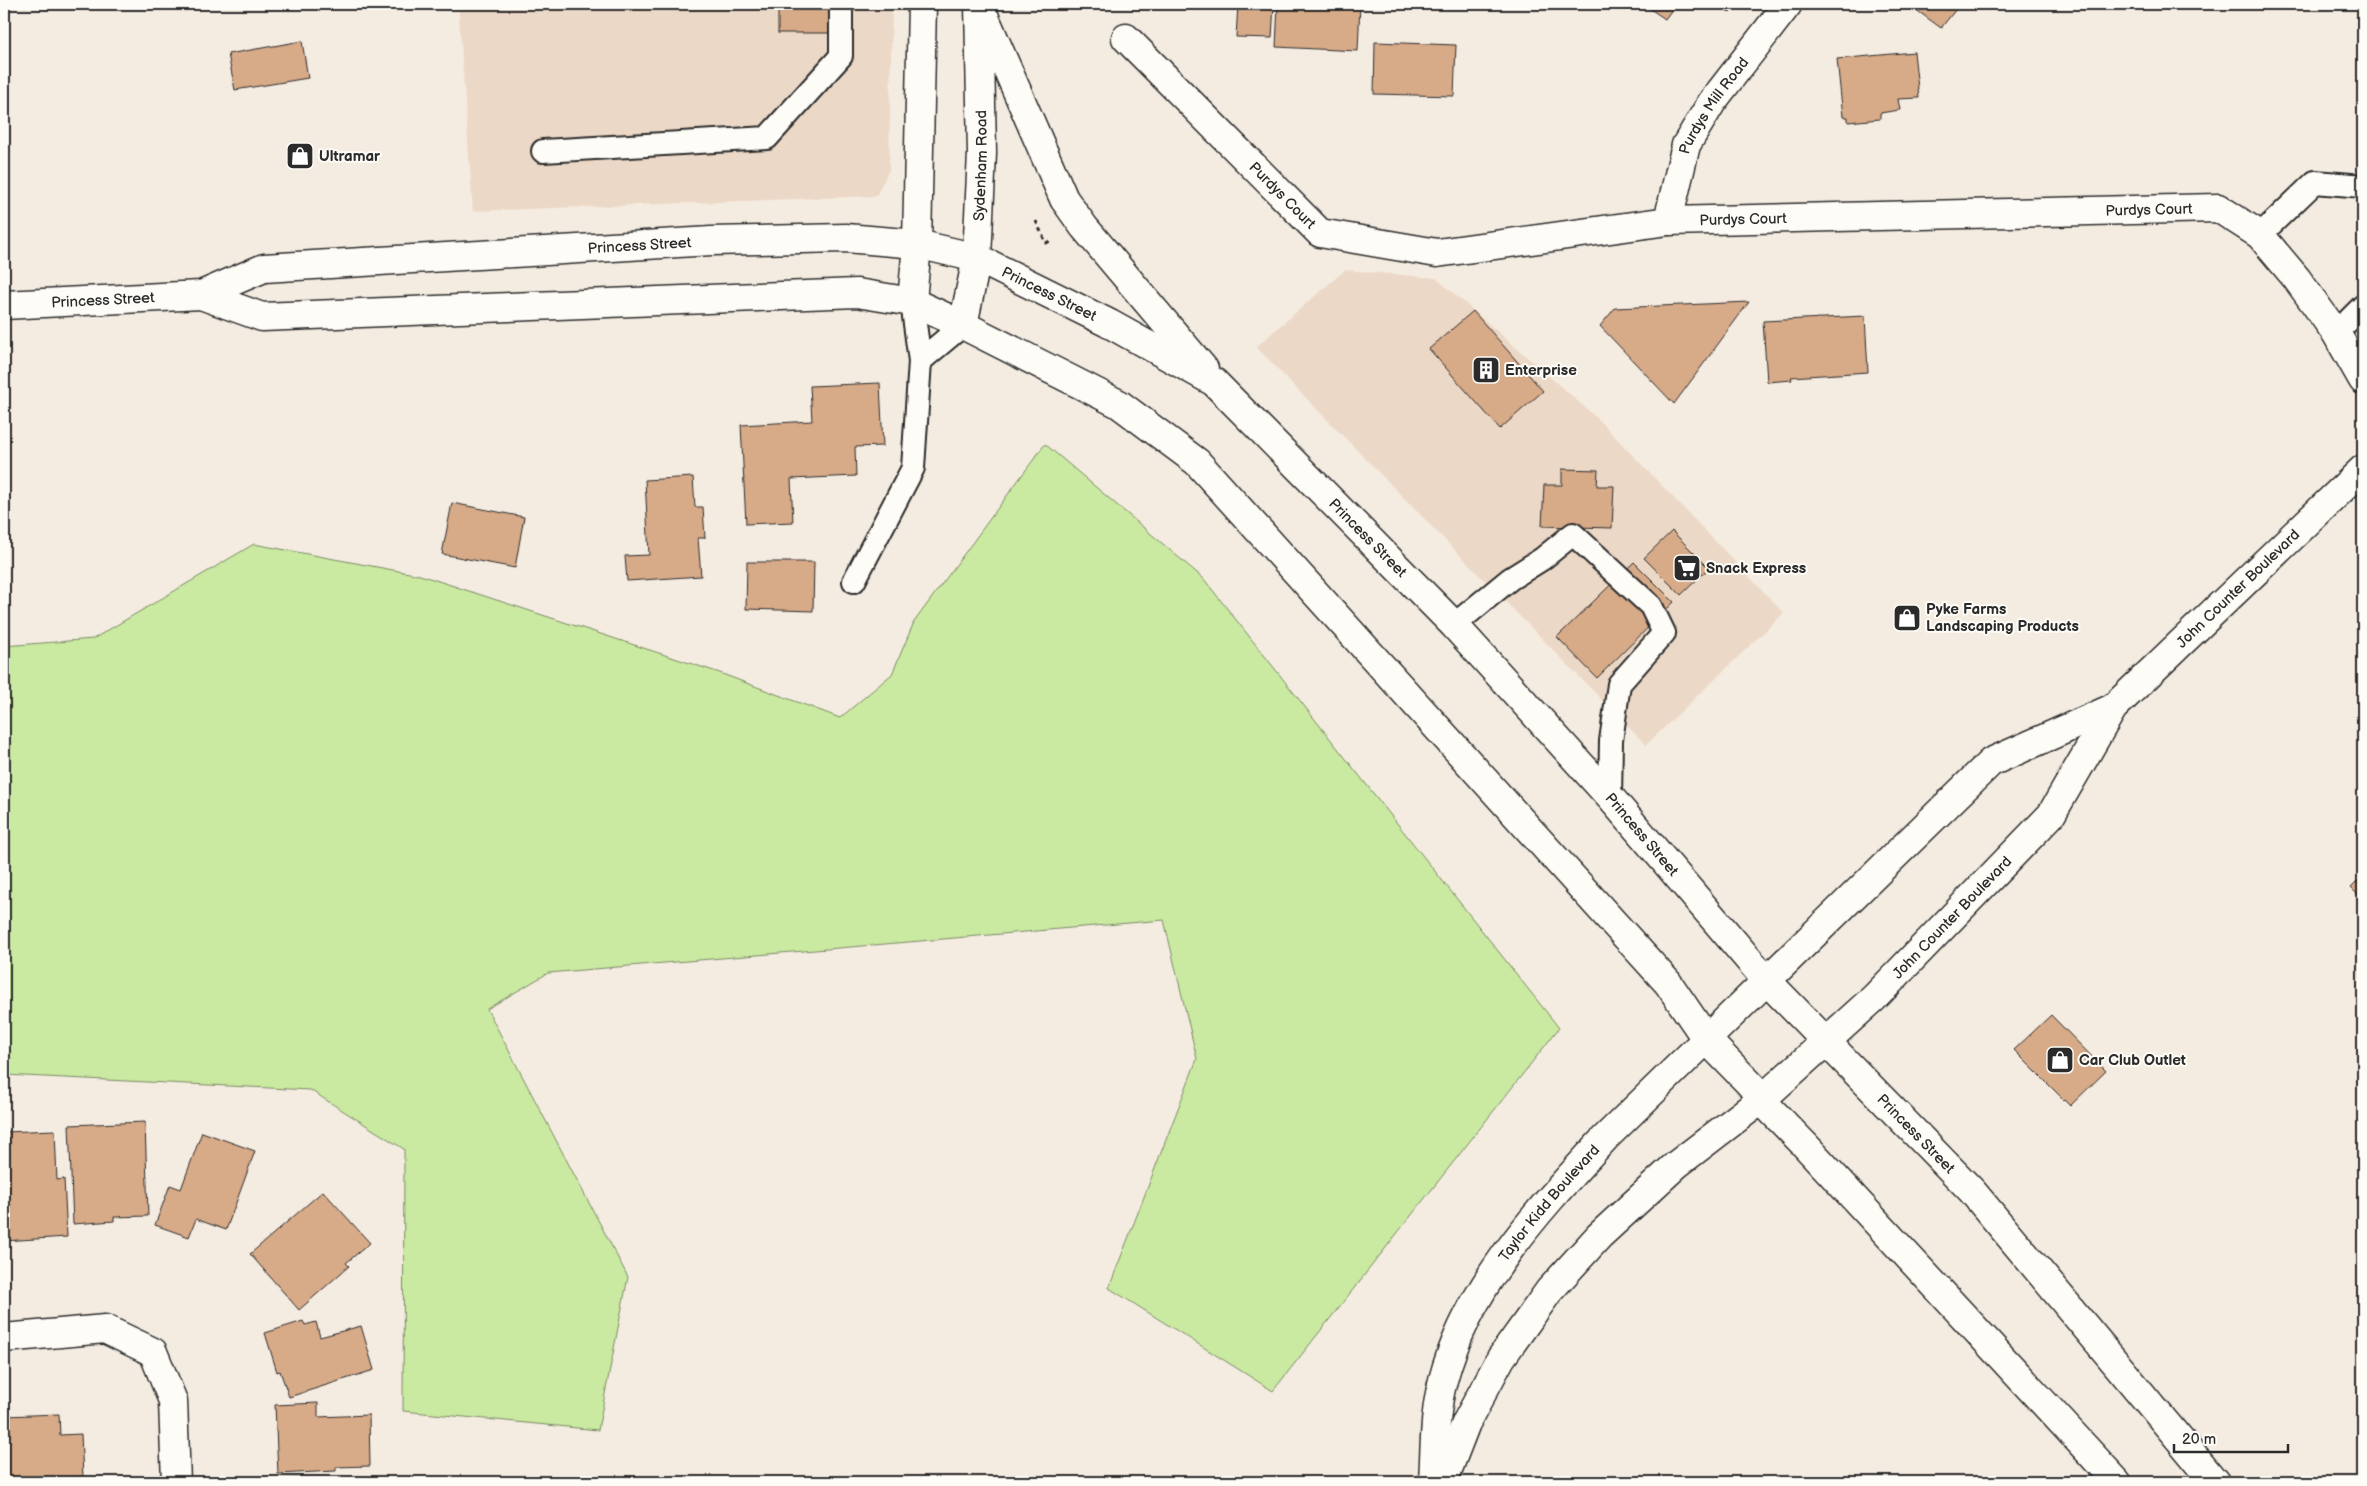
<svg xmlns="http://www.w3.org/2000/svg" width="2367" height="1486" viewBox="0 0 2367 1486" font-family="'Balsamiq Sans',sans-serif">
<rect width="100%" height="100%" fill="#f5ece1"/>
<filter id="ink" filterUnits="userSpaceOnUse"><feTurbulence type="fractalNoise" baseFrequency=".02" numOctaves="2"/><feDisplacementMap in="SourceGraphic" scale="10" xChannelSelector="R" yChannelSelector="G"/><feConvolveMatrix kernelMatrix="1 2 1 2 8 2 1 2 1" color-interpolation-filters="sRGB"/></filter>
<g filter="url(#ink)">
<!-- built -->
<g fill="#ecd8c6">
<polygon points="458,4 892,4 889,170 876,196 473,211"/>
<polygon points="1345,270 1436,278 1597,418 1784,613 1646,745 1256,347"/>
</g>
<!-- green -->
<polygon fill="#cae9a1" stroke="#7a8a66" points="1045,444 1203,578 1559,1028 1273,1391 1109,1288 1197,1059 1164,920 548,973 487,1009 628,1277 598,1430 403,1411 404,1149 310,1090 4,1075 4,646 93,639 254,544 420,575 717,672 840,718 892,674 914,622"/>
<!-- building -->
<g fill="#d7aa88" stroke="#2b2b2b">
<rect x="778" y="4" width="59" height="29"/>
<polygon points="1238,4 1274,4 1272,38 1236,37"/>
<polygon points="1278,4 1360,4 1358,51 1276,47"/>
<polygon points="1643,4 1676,4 1665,19"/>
<polygon points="1717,4 1736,4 1730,13"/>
<polygon points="1919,4 1960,4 1941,28 1915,9"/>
<polygon points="302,41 308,78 235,90 228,54"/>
<polygon points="1375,42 1456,45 1454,96 1374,94"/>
<polygon points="1914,52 1919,98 1898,99 1900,110 1880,113 1880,119 1848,122 1848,117 1843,117 1837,59"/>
<polygon points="1749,302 1674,404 1600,326 1615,308"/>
<polygon points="1473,311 1543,391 1500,429 1429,349"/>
<polygon points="1865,316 1868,372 1791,377 1792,380 1767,382 1763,321"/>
<polygon points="880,383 883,446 855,447 856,476 791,479 793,522 746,524 741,425 812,421 810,386"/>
<polygon points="1562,469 1598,470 1597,486 1614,486 1612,528 1542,526 1544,485 1562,485"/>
<polygon points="693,477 695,507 703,507 705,538 698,538 701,576 627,581 625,556 649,555 645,480"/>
<polygon points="452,503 524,517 515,568 442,554"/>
<polygon points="1672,531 1709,568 1681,595 1644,558"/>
<polygon points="747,562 814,562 813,611 746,609"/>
<polygon points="1634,562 1674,602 1597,678 1557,637"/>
<polygon points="2363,876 2363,900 2351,888"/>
<polygon points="2051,1015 2106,1071 2070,1106 2014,1050"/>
<polygon points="145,1122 148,1216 114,1217 114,1221 73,1224 69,1125"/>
<polygon points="55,1130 57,1180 64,1179 67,1237 4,1241 4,1132"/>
<polygon points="202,1132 255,1151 226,1230 196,1219 189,1237 155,1225 170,1185 181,1189"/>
<polygon points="323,1191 370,1243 346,1263 349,1266 299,1310 250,1254"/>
<polygon points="303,1321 305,1325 316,1322 320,1337 361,1326 374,1370 289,1397 280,1371 277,1372 265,1333"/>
<polygon points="318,1403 318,1417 369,1415 370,1466 336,1467 336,1471 278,1474 275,1405"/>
<polygon points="59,1414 60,1435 81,1434 83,1477 4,1480 4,1416"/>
<polygon points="309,1478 309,1482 267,1482 267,1480"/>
</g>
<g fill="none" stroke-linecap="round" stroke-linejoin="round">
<defs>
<g id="service">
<polyline points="543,151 767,138 841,56 841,4"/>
<polyline points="2260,235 2315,182 2363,186"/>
<polyline points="2336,333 2363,306"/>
<polyline points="920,361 963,325"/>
<polyline points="854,581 913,468 920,361 912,302"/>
<polyline points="1454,625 1510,579 1542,559 1573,534 1651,606 1664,633 1619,684 1611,741 1610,797"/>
</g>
<g id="minor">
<path id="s1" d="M1126,38L1320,233L1437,253L1668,221L2218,208L2260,235L2297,279L2336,333L2363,380"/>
<path id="s2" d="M1668,221L1686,145L1712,102L1788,4"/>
<polyline points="4,1338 105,1329 153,1352 173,1401 176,1482"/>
</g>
<g id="secondary">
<polyline points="912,302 917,244 922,4"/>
<path id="s3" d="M963,325L977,258L982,153L979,4"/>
</g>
<g id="primary">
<polyline points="979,4 1064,199 1084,227 1204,369"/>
<polyline points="201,295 262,317 857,293 912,302 963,325 1119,404 1197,462 1668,983 1707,1040 1751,1085 1761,1100 1805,1145 2117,1482"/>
<path id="s4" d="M4,305L201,295L264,268L711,241L846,238L917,244L977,258L1110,324L1214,382L1454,625L1610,797L1767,981L1972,1191L2215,1482"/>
<path id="s5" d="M1433,1482C1435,1448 1434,1413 1443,1380C1468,1285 1540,1209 1605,1138L1991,762L2113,708"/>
<path id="s6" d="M1443,1482L1466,1423L1501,1358L1549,1291L1599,1236L1676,1165L1761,1100L1874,998L2051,815L2113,708L2363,469"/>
</g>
</defs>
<!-- service casing -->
<use href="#service" stroke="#2b2b2b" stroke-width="26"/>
<!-- minor casing -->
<use href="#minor" stroke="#2b2b2b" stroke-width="31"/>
<!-- secondary casing -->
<use href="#secondary" stroke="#2b2b2b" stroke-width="31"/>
<!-- primary casing -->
<use href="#primary" stroke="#2b2b2b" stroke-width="31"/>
<!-- path -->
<polyline stroke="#2b2b2b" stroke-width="3" stroke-dasharray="4 4" stroke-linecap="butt" points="1036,221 1046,243 1053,240"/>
<!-- service -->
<use href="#service" stroke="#fdfcf7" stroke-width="22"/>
<!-- minor -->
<use href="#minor" stroke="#fdfcf7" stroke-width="28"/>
<!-- secondary -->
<use href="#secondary" stroke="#fdfcf7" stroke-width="28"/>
<!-- primary -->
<use href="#primary" stroke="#fdfcf7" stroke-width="28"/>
</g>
</g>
<!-- icons -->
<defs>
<symbol id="shop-square" viewBox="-11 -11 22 22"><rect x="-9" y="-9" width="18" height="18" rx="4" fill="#2b2b2b" stroke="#fdfcf7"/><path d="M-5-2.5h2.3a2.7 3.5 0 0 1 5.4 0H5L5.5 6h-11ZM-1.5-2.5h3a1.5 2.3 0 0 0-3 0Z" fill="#fff"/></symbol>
<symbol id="building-square" viewBox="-11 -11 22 22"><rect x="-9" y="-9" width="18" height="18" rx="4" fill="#2b2b2b" stroke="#fdfcf7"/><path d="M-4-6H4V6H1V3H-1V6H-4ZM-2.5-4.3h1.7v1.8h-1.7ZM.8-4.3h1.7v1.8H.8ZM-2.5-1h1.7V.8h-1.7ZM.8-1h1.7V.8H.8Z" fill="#fff"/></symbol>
<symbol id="supermarket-square" viewBox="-11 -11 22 22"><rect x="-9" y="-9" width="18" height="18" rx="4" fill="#2b2b2b" stroke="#fdfcf7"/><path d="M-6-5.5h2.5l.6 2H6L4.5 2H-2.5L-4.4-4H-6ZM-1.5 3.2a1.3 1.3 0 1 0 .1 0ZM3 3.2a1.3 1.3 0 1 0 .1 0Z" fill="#fff"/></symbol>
</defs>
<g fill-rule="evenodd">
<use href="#shop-square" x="284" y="140" width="32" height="32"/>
<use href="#building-square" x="1470" y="354" width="32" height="32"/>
<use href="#supermarket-square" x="1671" y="552" width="32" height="32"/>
<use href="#shop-square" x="1891" y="602" width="32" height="32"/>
<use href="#shop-square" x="2044" y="1044" width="32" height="32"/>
</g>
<g text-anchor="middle" stroke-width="4" stroke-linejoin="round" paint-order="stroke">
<!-- street labels -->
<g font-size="15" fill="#2b2b2b" stroke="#fdfcf7">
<text dy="5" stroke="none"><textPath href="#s2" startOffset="126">Purdys Mill Road</textPath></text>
<text dy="5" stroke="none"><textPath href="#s3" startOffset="161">Sydenham Road</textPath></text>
<text dy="5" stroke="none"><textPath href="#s1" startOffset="222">Purdys Court</textPath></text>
<text dy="5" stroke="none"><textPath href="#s1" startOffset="1108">Purdys Court</textPath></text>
<text dy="5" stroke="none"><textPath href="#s1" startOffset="702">Purdys Court</textPath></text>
<text dy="5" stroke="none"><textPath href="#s4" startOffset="642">Princess Street</textPath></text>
<text dy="5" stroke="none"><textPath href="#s4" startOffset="1062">Princess Street</textPath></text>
<text dy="5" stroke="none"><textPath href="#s4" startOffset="99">Princess Street</textPath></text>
<text dy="5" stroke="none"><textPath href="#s4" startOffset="1468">Princess Street</textPath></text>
<text dy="5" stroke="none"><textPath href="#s6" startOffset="1209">John Counter Boulevard</textPath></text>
<text dy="5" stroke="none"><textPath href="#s4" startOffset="1872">Princess Street</textPath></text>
<text dy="5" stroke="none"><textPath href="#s6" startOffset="770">John Counter Boulevard</textPath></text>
<text dy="5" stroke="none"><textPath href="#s4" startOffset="2278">Princess Street</textPath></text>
<text dy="5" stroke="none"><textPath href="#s5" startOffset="311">Taylor Kidd Boulevard</textPath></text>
</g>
<!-- poi labels -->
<g font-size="15" font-weight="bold" fill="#2b2b2b" stroke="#fdfcf7" text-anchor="start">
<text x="319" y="161">Ultramar</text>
<text x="1505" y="375">Enterprise</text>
<text x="1706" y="573">Snack Express</text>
<text x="1926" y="614">Pyke Farms<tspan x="1926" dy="17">Landscaping Products</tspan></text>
<text x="2079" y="1065">Car Club Outlet</text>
</g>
</g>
<!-- margin -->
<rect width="2367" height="1486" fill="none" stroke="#fdfcf7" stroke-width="20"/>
<rect x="10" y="10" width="2347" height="1466" fill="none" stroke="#2b2b2b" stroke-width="2" filter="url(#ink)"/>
<!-- scale -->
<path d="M2174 1444v8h114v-8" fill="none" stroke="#2b2b2b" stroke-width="2.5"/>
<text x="2182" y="1444" font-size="15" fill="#2b2b2b" stroke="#fdfcf7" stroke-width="4" paint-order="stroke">20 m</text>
</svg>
